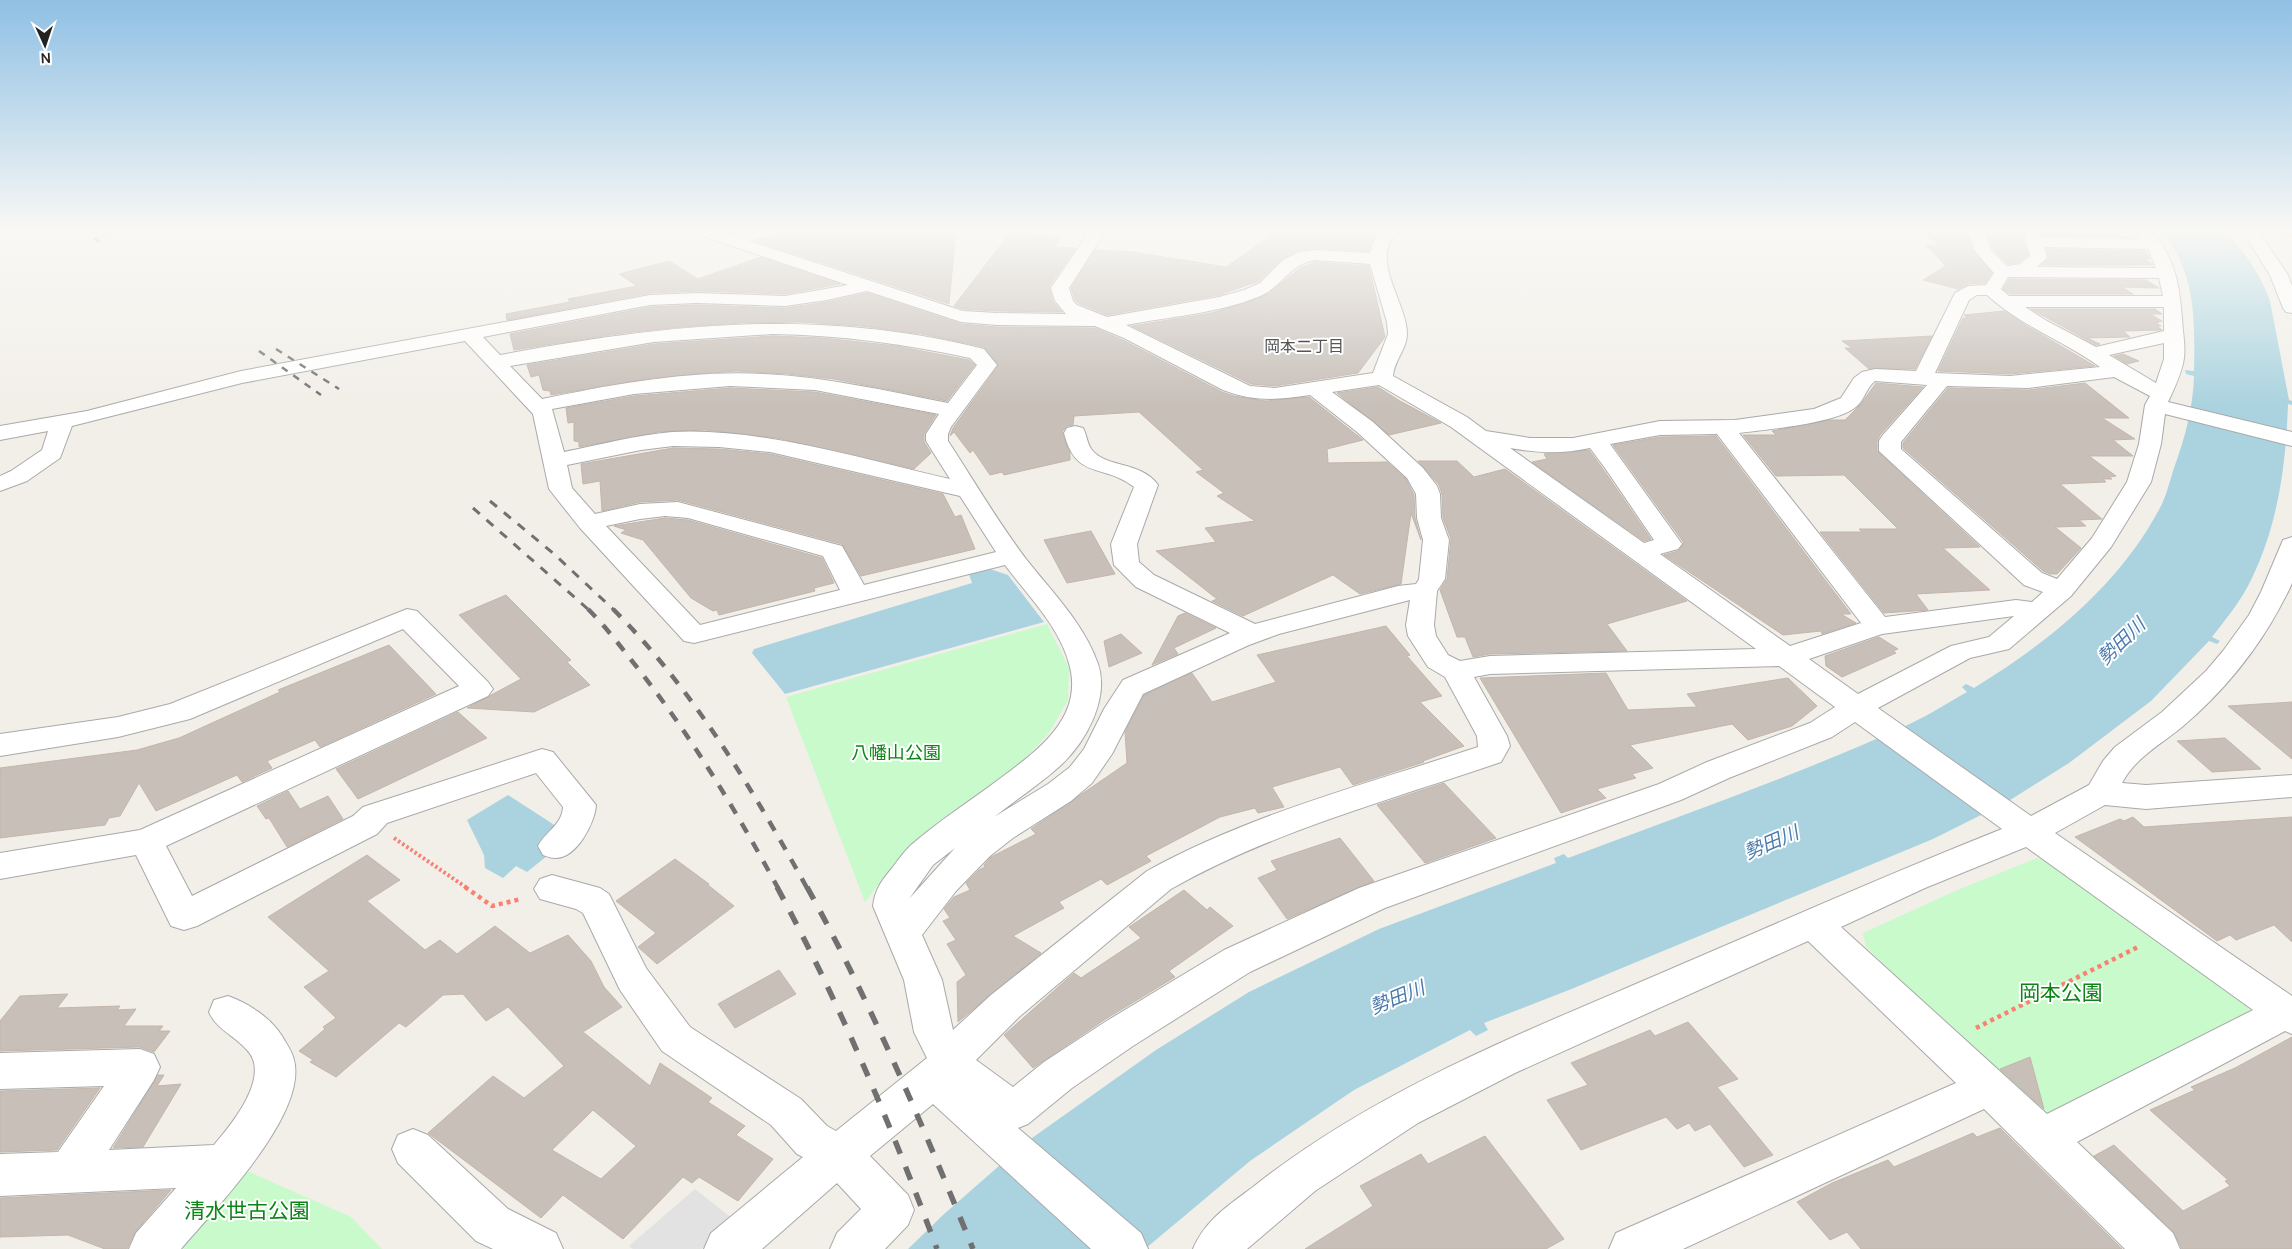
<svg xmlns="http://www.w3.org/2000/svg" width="2292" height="1249" viewBox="0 0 2292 1249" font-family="Manrope,'Noto Sans JP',sans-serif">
<rect width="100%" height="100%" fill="#f2efe9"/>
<!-- park -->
<g fill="#c8facc">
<polygon points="1047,624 1069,668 1068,700 1049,733 1022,762 909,846 865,902 786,697"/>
<polygon points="2037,858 2062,865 2247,999 2249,1011 2057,1114 2032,1108 1866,947 1863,933 1955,891"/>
<polygon points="236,1166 351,1217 382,1249 184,1249 178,1235"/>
</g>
<!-- parking -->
<polygon fill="#e2e2e2" points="695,1189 733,1219 701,1249 633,1249 629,1246"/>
<!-- water -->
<g fill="#aad3df">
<path d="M2160,230H2224C2244,251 2260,273 2270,301L2289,400L2292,401V405L2288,404C2286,465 2278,525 2251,580C2241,601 2226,619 2212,637L2220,641L2217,644L2209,641L2151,701L2069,763L2007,802L1933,839L1569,990L1484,1023L1488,1030L1476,1036L1470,1030L1354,1090L1250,1161L1145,1249H908L943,1215L1025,1143L1156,1050L1249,992L1379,929L1556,863L1554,858L1564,854L1568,858C1680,816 1792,777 1901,728C1924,718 1946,704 1967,692L1962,687L1966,684L1974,688C2049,642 2121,584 2162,504C2167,493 2170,480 2174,468C2185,438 2193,408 2194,376L2186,374L2185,370L2194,371C2195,321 2196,269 2160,230Z"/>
<polygon points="990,569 1008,575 1044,622 785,694 752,653 754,649 972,583 969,574"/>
<polygon points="508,795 556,826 537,847 547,856 527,872 516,866 503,878 485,868 484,855 467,820"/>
</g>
<!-- building -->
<g fill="#c7bfb8" stroke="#c4b6ab" fill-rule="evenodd">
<polygon points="781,230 956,230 949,304 755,241 778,235"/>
<polygon points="1279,230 1295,230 1323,235 1332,230 1376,230 1369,251 1315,248 1300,250 1282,259 1259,281 1219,295 1107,315 1078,303 1075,300 1071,288 1095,250 1133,252 1226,267"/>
<polygon points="1921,230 1967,230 1973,251 1992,273 1985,283 1968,284 1958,289 1923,280 1946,266 1926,245 1940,246"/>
<polygon points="1987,230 2021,230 2028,255 2019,262 2008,264 1992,248"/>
<polygon points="2041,230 2113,230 2124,237 2042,235"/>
<polygon points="1010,233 1062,237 1055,247 1076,248 1049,287 1053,302 1062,312 997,311 963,309 954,306"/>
<polygon points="2046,249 2145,251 2150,259 2144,258 2153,265 2042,265 2049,258"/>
<polygon points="761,257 840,284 785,294 697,291 650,293 507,320 506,314 570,302 568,299 637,286 619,274 669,261 698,279"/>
<polygon points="1315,262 1369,266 1385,337 1358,373 1275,386 1251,384 1132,326 1211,313 1243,304 1268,294 1300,268"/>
<polygon points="2009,279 2146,280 2159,288 2122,287 2133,294 2010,294 2003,289"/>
<polygon points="867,293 961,324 997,327 1095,328 1123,340 1222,392 1234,396 1266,401 1309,397 1363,440 1327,449 1328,463 1387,462 1406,479 1414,495 1415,518 1421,540 1411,513 1401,584 1360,594 1333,575 1243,616 1212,601 1217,599 1156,551 1216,542 1205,528 1255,521 1217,496 1224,493 1196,472 1203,470 1139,412 1074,416 1073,425 1067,426 1062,432 1070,453 1070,460 1004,475 1002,472 990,475 973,450 970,453 954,432 950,436 953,428 998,366 984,347 922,334 861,326 801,322 742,323 682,327 623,333 514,350 510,334 650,307 697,305 785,308 827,302"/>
<polygon points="2031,309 2155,309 2162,314 2150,314 2162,321 2156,323 2161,326 2157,326 2162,330 2123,331 2130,337 2087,338 2100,344 2096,345"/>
<polygon points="2004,311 2027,326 2095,366 2010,374 1938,371 1963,318 1968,318 1964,315"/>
<polygon points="773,336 823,338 896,346 969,360 975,365 947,401 834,379 787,374 736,371 652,378 551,395 550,391 543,390 539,375 531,377 527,365 654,344"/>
<polygon points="1932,336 1915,369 1869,369 1845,348 1852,348 1842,341"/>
<polygon points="2123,354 2139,361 2127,364 2114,356"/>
<polygon points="1876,383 1923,387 1880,435 1877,441 1877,451 1980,547 1943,548 1990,590 1916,594 1928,610 1884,613 1820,532 1862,532 1859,529 1898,529 1844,475 1776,476 1743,435 1776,435 1772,431 1829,420 1845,420 1861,404"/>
<polygon points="2085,383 2129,418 2102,418 2135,439 2113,440 2133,456 2089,456 2116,476 2109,477 2112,479 2103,479 2106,482 2060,484 2102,519 2079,520 2086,526 2055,527 2081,548 2057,574 2050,574 2043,571 1903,448 1903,443 1948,388 2028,390"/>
<polygon points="1378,387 1400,401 1441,423 1389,435 1337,393"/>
<polygon points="730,388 815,392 936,415 924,434 924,442 931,453 914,469 777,438 706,430 658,432 579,447 579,442 574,441 574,422 568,423 566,408 634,396"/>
<polygon points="1716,436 1851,614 1841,614 1856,623 1822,634 1821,631 1783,635 1664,555 1678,551 1684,543 1613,445 1660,437"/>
<polygon points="673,448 719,449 770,454 943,494 955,517 961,515 975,549 861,576 842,544 678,500 640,502 602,511 600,481 583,484 581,464"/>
<polygon points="1589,450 1603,469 1651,539 1644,541 1532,462 1547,459 1544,454"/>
<polygon points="1418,461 1457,461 1474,477 1505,469 1687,601 1607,624 1627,651 1490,654 1473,657 1465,637 1457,637 1440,590 1447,579 1451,539 1443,518 1442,494 1439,485"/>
<polygon points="665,518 688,520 822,558 834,583 814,588 815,591 719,615 717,610 713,611 691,598 643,540 621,533 626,530 614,526"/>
<polygon points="1091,531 1115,574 1067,583 1044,540"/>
<polygon points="506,595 571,660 567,662 590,685 534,712 467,708 521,679 459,615"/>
<polygon points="1185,613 1216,628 1174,648 1178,654 1152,665 1178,616"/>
<polygon points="1386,626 1410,655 1407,656 1442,696 1420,702 1464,746 1423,761 1424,762 1353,785 1340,767 1272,787 1284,807 1258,813 1255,808 1220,817 1146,856 1151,861 1107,885 1101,879 1059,902 1064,908 1013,936 1041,953 958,1022 957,982 966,975 947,944 956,940 943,921 950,918 944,909 954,897 970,890 966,883 979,870 985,867 984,865 991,857 1036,834 1031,829 1127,763 1125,732 1144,695 1192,673 1212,702 1276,682 1257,655"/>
<polygon points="1121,634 1142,653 1109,667 1104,641"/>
<polygon points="1879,637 1898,649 1893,651 1896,653 1842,677 1826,666 1825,656"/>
<polygon points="389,645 436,694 320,747 315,740 267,761 272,768 242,782 237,775 156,811 139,783 120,816 109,818 105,825 0,838 0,768 137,750 179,738 280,692 278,690"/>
<polygon points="1606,673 1628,710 1697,707 1687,694 1788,678 1817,706 1792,726 1748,740 1732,724 1630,745 1653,768 1632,774 1636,778 1597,789 1606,798 1561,813 1480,678"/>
<polygon points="2292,702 2292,759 2228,706"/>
<polygon points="458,712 487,738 358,799 336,769"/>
<polygon points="2225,738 2261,769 2212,772 2177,741"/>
<polygon points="1444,783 1496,838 1425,863 1377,805"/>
<polygon points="288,791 300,809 328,796 343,819 287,847 269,818 266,819 257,806"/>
<polygon points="2133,817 2144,827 2292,817 2292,942 2274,925 2236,940 2230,935 2217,941 2075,837 2120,819 2124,821"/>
<polygon points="1340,838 1374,881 1287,919 1258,878 1277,870 1271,861"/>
<path d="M367,855L400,880L367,901L425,950L440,940L457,954L495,926L530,953L568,935L591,961L604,987L622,1007L583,1032L650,1086L660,1063L712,1098L708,1102L745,1126L736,1135L773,1159L738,1201L699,1177L692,1183L683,1177L623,1239L563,1195L541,1218L428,1133L493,1076L524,1098L564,1066L508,1007L486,1021L463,994L443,995L406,1027L399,1023L336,1077L310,1062L313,1060L299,1051L325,1029L323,1027L336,1018L304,987L329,971L268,917ZM593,1110L636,1146L601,1179L552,1150Z"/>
<polygon points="675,859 709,884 708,885 734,906 657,964 638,947 656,933 616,901"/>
<polygon points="1184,890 1207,910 1210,907 1233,926 1169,971 1175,977 1104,1020 1033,1068 1004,1035 1074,973 1081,978 1141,938 1129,927"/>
<polygon points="779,970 796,994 735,1028 718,1004"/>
<polygon points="68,994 57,1008 120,1006 117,1010 136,1009 124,1026 163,1026 159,1031 170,1031 154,1052 140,1047 0,1051 0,1021 20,996"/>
<polygon points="1688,1022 1738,1079 1717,1087 1773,1155 1744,1167 1710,1124 1695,1131 1689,1123 1677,1129 1666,1117 1581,1150 1547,1100 1588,1085 1571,1063 1650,1030 1655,1036"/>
<polygon points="2292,1037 2292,1249 2182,1249 2174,1232 2094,1156 2114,1145 2183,1211 2230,1186 2225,1181 2228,1180 2150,1110 2195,1090 2191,1087 2235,1068"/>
<polygon points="2030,1057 2044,1109 2000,1069"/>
<polygon points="158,1075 164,1075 157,1086 181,1084 143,1147 113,1148"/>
<polygon points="100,1088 57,1150 0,1152 0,1091"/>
<polygon points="2000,1128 2122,1249 1861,1249 1847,1232 1830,1240 1797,1202 1832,1183 1888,1160 1894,1167 1973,1133 1977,1137"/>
<polygon points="1485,1136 1564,1239 1546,1249 1305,1249 1373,1206 1360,1186 1421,1154 1428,1164"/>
<polygon points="171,1190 135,1232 127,1249 105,1249 68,1235 0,1237 0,1198"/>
</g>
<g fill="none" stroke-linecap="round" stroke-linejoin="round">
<defs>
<g id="minor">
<path d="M692,230H716L732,235L753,230H779L777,233L749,241L963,311L997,313L1066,314L1055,301L1051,288L1085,238L1087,230H1103L1101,238L1069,288L1073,301L1077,305L1107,317L1219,297L1244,290L1260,283L1283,260L1300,252L1315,250L1370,253L1374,240L1382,230H1399C1396,234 1392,238 1390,242C1377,268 1406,305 1407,332C1408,348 1394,360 1393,376L1467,417L1486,431L1530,438H1573L1660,421L1735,420L1814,409L1841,398L1854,378L1862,372L1875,369L1916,371L1955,293L1968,286L1986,285L1994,273L1974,250L1969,230H1985L1990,249L2007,266L2020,264L2030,256L2023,230H2039L2041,237L2141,239L2134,230H2150C2179,262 2180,291 2183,331C2184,339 2185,350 2184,358C2182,373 2174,389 2168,402L2292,432V446L2165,414L2161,444L2151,482L2111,547L2071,596L2009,649L1970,658L1878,708L2031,816L2089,785L2103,761L2115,747L2162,712L2206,671L2223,651L2249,615L2261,592L2283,540L2292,537C2292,551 2292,570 2292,583C2289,591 2284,599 2280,607C2256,652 2221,694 2182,727C2160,745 2135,758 2122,783L2146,785L2292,775V797L2146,809L2105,805L2055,833L2292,996V1034L2285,1031L2077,1142L2173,1233L2180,1249H2125L1984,1109L1683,1249H1609L1616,1233L1956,1083L1808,941L1515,1073L1418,1123L1315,1191L1247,1249H1193C1205,1220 1229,1205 1253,1187C1381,1085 1538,1027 1687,962C1792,917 1896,871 2002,829L1855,722L1832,737L1729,778L1681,800L1385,908L1250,972L1133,1046L1072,1088L1028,1124L1018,1128L1141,1233L1148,1249H1091L933,1104L870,1156L908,1195L914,1210L908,1225L885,1249H830L837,1233L861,1209L837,1183L762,1249H704L711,1233L803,1157L797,1154L771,1125L662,1051L620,990L583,913L576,909L540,899L534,889L540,879L552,875L600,888L609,894L646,968L690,1027L801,1099L827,1126L836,1131L927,1058L914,1032L904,980L873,906C875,889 882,880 893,867C898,860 904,852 910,846C937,822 969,802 998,780C1034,753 1083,720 1070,667C1061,628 1028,596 1005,565L694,643L684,641L580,528L553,494L549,489L533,414L465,341L242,383L72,426L60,458L27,481L0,491V476L11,471L42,450L48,431L0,440V426L87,411L241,371L650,295L697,293L785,296L848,285L694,233ZM2044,247L2148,249L2156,268L2037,267L2047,258ZM1315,260L1370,264L1387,322L1388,334L1373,373L1275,388L1250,386L1126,325C1168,317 1219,313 1258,297C1283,287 1289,264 1315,260ZM2008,277L2159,278L2163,296H2009L2001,289ZM867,291L961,322L997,325L1095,326L1124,338L1223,390C1255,402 1277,400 1310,395L1357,432L1407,478L1416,494L1417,518L1423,540L1419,579L1416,584L1398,586L1255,624L1154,575L1139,562L1137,544L1158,485C1141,461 1106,468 1092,450C1087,444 1087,435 1083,428L1075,426L1067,428L1064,433C1076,481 1104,463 1134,487L1111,544L1114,565L1136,587L1230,633L1123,680L1104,709L1084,749L1070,767L1048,784L994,817C1016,800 1040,784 1060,766C1085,743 1110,699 1098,664C1085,626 1055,595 1030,564C1000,526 975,482 948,441V434L951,427L997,365L984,349C816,307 668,324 500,355L483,337L650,305L697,303L785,306L827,300ZM1977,295H1987C2021,326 2064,341 2100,367L2010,376L1935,373L1969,300ZM2025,307H2164V331L2096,347L2047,321ZM773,334C840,335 905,344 970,358L977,365L948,403C887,391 826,377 764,374C690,370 615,384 542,399L510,366L654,342ZM2164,343V359L2156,383L2109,355ZM2114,377L2150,396L2145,405L2139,444L2127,482L2092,538L2057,579L2042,573L1901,449V442L1947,386L2028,388ZM1875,381L1927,385L1882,436L1879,441V451L2024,585L2043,592L2032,602L2016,600L1885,617L1739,433C1767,429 1837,424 1857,406C1865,399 1866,388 1875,381ZM1379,385L1451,427L1756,649L1490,656L1460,661L1448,655L1436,636L1434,625L1437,591L1445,579L1449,540L1441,518L1440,494L1437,486L1423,468L1373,422L1332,392ZM730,386L815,390L939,414L926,434V441L950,479C864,460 761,427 672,432C636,435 599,445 564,452L552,409L634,394ZM1717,434L1861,623L1790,646L1660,554L1678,549L1682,544L1610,444L1660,435ZM673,446L719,447L770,452L960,496L996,552L864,585L842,546L678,502L640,504L595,514L572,488L567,465L641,450ZM1510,448C1537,453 1563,454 1590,448L1605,468L1654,540L1644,543ZM665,516L688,518L823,556L840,590L700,625L606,526L640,519ZM1410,600L1406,625L1408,636L1428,667L1445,677L1477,736L1478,747C1367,784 1250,814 1147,871L991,995L953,1030L942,980L922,935L956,891L990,856L1013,838L1071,801L1092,783L1112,754L1143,694L1249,645L1279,634ZM2014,616L1989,637L1951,646L1858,694L1809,659L1882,634ZM1779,666L1835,707L1810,723L1707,762L1659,784L1359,888L1224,950L1105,1022L1044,1062L1013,1087L976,1060L1019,1017L1171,889C1273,831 1390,800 1501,762L1510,746L1507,736L1474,677L1490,674ZM2026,847L2253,1010L2047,1114L1841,927L1925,888ZM955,848L909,899L933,865Z"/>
<polygon points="2245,230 2261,230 2261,235 2288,275 2292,286 2292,313 2286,312 2283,308 2270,275 2245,235"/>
<path d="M407,609L417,611L488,682L493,689L488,696L166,846L192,896L353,816L363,807L542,749L553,752L596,805C595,823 576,859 555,858C551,858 546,856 543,855L538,846C546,831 562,825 563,807L536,773L387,823L377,834L197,926L184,930L171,926L136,855L0,879V853L140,830L459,686L403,629L190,719L118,737L0,756V734L118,717L170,704Z"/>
<path d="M228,996C248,1003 271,1018 282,1036C286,1043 292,1051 294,1060C308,1114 215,1209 181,1249H129L136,1233L176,1188L0,1196V1154L58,1152L104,1086L0,1089V1053L140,1049L154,1054L160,1067L154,1080L109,1150L214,1145C231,1125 272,1076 247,1050C234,1035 217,1030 209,1012L214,1000Z"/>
<polygon points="413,1129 428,1135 508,1209 556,1233 563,1249 493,1249 476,1241 398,1163 392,1149 398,1135"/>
</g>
<polygon id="major" points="2281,230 2292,230 2292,236 2283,233"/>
</defs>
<!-- minor casing -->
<use href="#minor" stroke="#a9a9a9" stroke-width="2"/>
<!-- major casing -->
<use href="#major" stroke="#a06b00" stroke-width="2"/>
<!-- path-far1 -->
<polyline stroke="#fa8072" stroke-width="4" stroke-dasharray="2.5 2.5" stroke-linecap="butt" points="394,838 467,888"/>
<!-- path -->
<g stroke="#fa8072" stroke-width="4.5" stroke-dasharray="4 4" stroke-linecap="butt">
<polyline points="465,887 492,906 521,899"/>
<polyline points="1976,1028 2138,947"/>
</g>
<!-- minor -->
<use href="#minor" fill="#fff" fill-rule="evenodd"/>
<!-- major -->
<use href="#major" fill="#fcd6a4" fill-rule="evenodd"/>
<!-- rail-far3 -->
<g stroke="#707070" stroke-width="2.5" stroke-dasharray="7 7" stroke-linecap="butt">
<polyline points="82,230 101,243"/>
<polyline points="103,230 114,238"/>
<polyline points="276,349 339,389"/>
<polyline points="259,351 321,395"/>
</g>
<!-- rail-far2 -->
<g stroke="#707070" stroke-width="3" stroke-dasharray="9 9" stroke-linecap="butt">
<polyline points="490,501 554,554 614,610"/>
<polyline points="473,508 589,610"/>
</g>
<!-- rail-far1 -->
<g stroke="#707070" stroke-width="4.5" stroke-dasharray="11 11" stroke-linecap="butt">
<path d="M588,609C604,625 618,643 632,661C689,732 735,809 778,888"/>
<path d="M613,609C693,689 753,790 807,888"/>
</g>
<!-- rail -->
<g stroke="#707070" stroke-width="5.5" stroke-dasharray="14 14" stroke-linecap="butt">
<path d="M777,887C840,1004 891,1125 937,1249"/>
<path d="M807,887C871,1003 923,1126 973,1249"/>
</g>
</g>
<!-- sky -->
<linearGradient id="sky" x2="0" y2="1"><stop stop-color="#8fc0e4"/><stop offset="0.57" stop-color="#f9f8f5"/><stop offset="1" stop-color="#f9f8f5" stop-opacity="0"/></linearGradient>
<rect width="2292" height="405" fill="url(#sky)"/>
<g text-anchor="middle" stroke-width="4" stroke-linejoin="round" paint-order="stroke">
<!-- far-neighbourhood labels -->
<g font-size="16" fill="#555" stroke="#fff">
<text x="1304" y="352">岡本二丁目</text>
</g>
<!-- park labels -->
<g font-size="18" fill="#0c8416" stroke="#fff">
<text x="896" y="759">八幡山公園</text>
</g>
<!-- water labels -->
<g font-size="19" font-style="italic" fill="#4a7aab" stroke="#fff">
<text transform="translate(2121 641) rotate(-44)" y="7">勢田川</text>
<text transform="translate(1771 842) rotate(-23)" y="7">勢田川</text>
<text transform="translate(1397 997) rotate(-22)" y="7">勢田川</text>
</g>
<!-- near-park labels -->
<g font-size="21" fill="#0c8416" stroke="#fff">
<text x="2061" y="1000">岡本公園</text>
<text x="247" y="1218">清水世古公園</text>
</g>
</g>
<!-- north arrow -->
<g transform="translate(45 45) rotate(177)" stroke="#ffffff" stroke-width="4" paint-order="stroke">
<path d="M0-4L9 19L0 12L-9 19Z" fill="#222222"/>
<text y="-8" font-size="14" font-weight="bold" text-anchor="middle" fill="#222222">N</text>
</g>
</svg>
